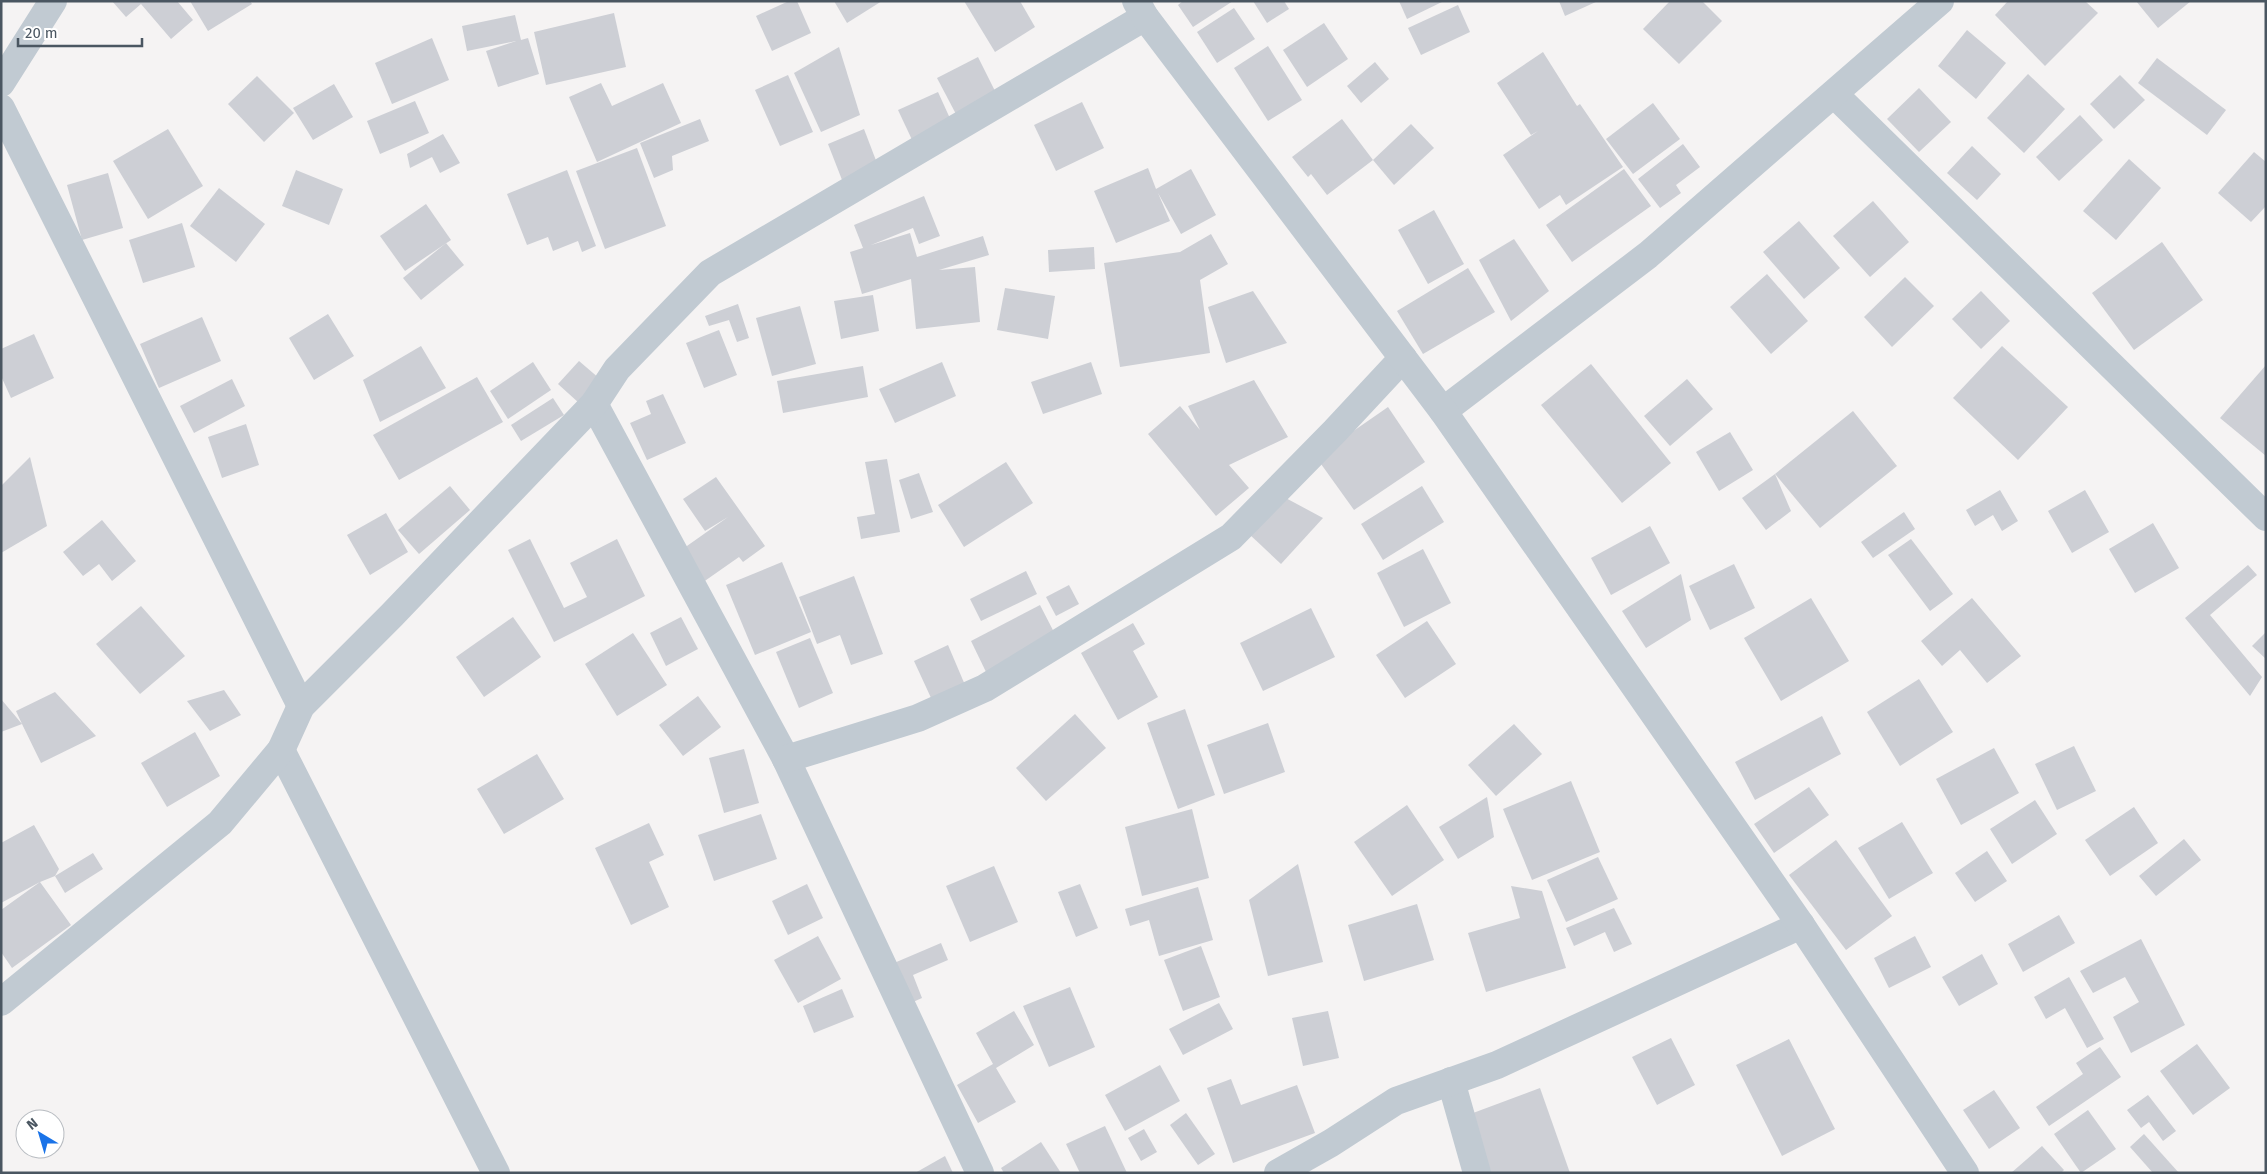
<svg xmlns="http://www.w3.org/2000/svg" width="2267" height="1174" viewBox="0 0 2267 1174" font-family="'Fira Sans',sans-serif">
<rect width="100%" height="100%" fill="#f5f3f3"/>
<!-- building -->
<g fill="#cdcfd5">
<polygon points="112,1 177,1 193,20 171,39 141,4 126,17"/>
<polygon points="190,1 250,1 252,4 208,31"/>
<polygon points="789,1 797,1 811,33 772,51 756,16"/>
<polygon points="834,1 882,1 847,23"/>
<polygon points="964,1 1020,1 1035,27 995,52"/>
<polygon points="1183,1 1233,1 1193,27 1178,5"/>
<polygon points="1253,1 1284,1 1289,9 1267,23"/>
<polygon points="1399,1 1444,1 1407,19"/>
<polygon points="1559,1 1598,1 1565,16"/>
<polygon points="1670,1 1702,1 1722,21 1679,64 1643,29"/>
<polygon points="2008,1 2085,1 2098,13 2045,66 1995,15"/>
<polygon points="2136,1 2191,1 2158,28"/>
<polygon points="1458,5 1470,32 1421,55 1408,28"/>
<polygon points="1234,8 1255,39 1217,63 1197,32"/>
<polygon points="614,13 626,67 546,85 534,32"/>
<polygon points="515,15 521,40 528,38 539,74 498,87 486,51 516,41 467,51 462,26"/>
<polygon points="1324,23 1348,59 1307,87 1283,50"/>
<polygon points="1967,30 2006,63 1976,99 1938,66"/>
<polygon points="432,38 449,80 392,104 375,63"/>
<polygon points="1268,46 1302,100 1268,121 1234,68"/>
<polygon points="839,47 860,115 821,132 794,73"/>
<polygon points="1543,52 1577,106 1580,104 1623,167 1566,205 1560,195 1539,209 1503,155 1538,131 1531,135 1497,83"/>
<polygon points="978,57 997,95 957,116 937,78"/>
<polygon points="2157,58 2226,110 2207,135 2138,83"/>
<polygon points="1375,62 1389,79 1361,103 1347,86"/>
<polygon points="2028,74 2065,109 2024,153 1987,118"/>
<polygon points="788,75 813,132 780,146 755,90"/>
<polygon points="2120,75 2145,100 2114,129 2090,104"/>
<polygon points="257,76 294,113 264,142 228,104"/>
<polygon points="601,83 612,106 663,83 681,123 597,162 569,97"/>
<polygon points="334,84 353,117 313,140 293,108"/>
<polygon points="1919,88 1951,122 1919,152 1887,119"/>
<polygon points="938,92 953,125 914,144 898,110"/>
<polygon points="415,101 429,133 380,154 367,121"/>
<polygon points="1082,102 1104,148 1056,171 1034,125"/>
<polygon points="1653,103 1680,139 1633,174 1606,139"/>
<polygon points="2080,115 2103,140 2059,181 2036,157"/>
<polygon points="700,119 709,141 672,156 673,170 654,178 640,143"/>
<polygon points="1342,119 1373,160 1327,195 1311,174 1308,177 1292,157"/>
<polygon points="1411,124 1434,148 1394,185 1373,160"/>
<polygon points="168,129 203,186 148,219 113,161"/>
<polygon points="864,129 880,171 844,185 828,144"/>
<polygon points="443,134 460,163 440,173 432,157 410,168 407,154"/>
<polygon points="1683,144 1700,167 1676,185 1681,193 1660,208 1638,179"/>
<polygon points="1972,146 2001,174 1977,200 1947,173"/>
<polygon points="637,148 666,226 605,249 576,171"/>
<polygon points="2254,152 2266,162 2266,206 2251,222 2218,193"/>
<polygon points="2129,159 2161,188 2116,240 2083,211"/>
<polygon points="1148,168 1156,189 1191,169 1216,215 1181,234 1158,193 1170,221 1116,243 1094,191"/>
<polygon points="1624,169 1651,206 1572,262 1546,225"/>
<polygon points="296,170 343,189 329,225 282,206"/>
<polygon points="567,170 596,246 582,252 578,241 553,251 548,237 527,245 507,194"/>
<polygon points="108,173 123,228 82,240 67,185"/>
<polygon points="219,188 265,224 236,262 190,226"/>
<polygon points="924,196 940,236 919,244 913,228 871,245 910,233 917,257 983,236 989,255 939,270 975,267 980,322 916,329 911,279 862,294 850,252 863,248 854,225"/>
<polygon points="1873,201 1909,242 1870,277 1833,236"/>
<polygon points="426,204 451,240 405,271 380,236"/>
<polygon points="1434,210 1464,264 1428,284 1398,230"/>
<polygon points="1799,221 1840,268 1804,299 1763,252"/>
<polygon points="182,223 195,267 143,283 129,240"/>
<polygon points="1211,234 1228,264 1200,280 1210,353 1120,367 1104,263 1180,252"/>
<polygon points="1514,239 1549,291 1511,321 1479,260"/>
<polygon points="2162,242 2203,300 2134,350 2092,293"/>
<polygon points="446,243 464,265 421,300 403,278"/>
<polygon points="1094,247 1095,269 1049,272 1048,250"/>
<polygon points="1468,268 1495,312 1423,354 1397,311"/>
<polygon points="1767,274 1808,321 1771,354 1730,307"/>
<polygon points="1905,277 1934,306 1892,347 1864,317"/>
<polygon points="1005,288 1055,296 1048,339 997,330"/>
<polygon points="1253,291 1287,343 1226,363 1208,307"/>
<polygon points="1981,291 2010,321 1981,349 1952,319"/>
<polygon points="873,295 879,331 841,339 834,301"/>
<polygon points="738,304 749,338 737,342 729,320 709,326 705,316"/>
<polygon points="800,306 816,364 772,376 756,318"/>
<polygon points="328,314 354,356 314,380 289,338"/>
<polygon points="202,317 221,361 159,388 140,344"/>
<polygon points="719,330 737,375 704,388 686,343"/>
<polygon points="34,334 54,378 11,398 1,376 1,349"/>
<polygon points="421,346 446,388 380,422 363,380"/>
<polygon points="2002,346 2068,407 2018,460 1953,398"/>
<polygon points="579,361 600,379 579,403 558,384"/>
<polygon points="533,362 551,390 508,419 490,391"/>
<polygon points="942,362 956,396 895,423 879,389"/>
<polygon points="1091,362 1102,394 1043,414 1031,382"/>
<polygon points="1591,364 1671,463 1622,503 1541,405"/>
<polygon points="2266,365 2266,456 2220,418"/>
<polygon points="863,366 868,397 783,413 777,381"/>
<polygon points="477,377 503,422 399,480 373,435"/>
<polygon points="232,379 245,406 194,433 180,406"/>
<polygon points="1687,379 1713,409 1670,446 1644,416"/>
<polygon points="1254,380 1288,437 1229,465 1249,488 1216,516 1148,434 1180,406 1200,430 1188,406"/>
<polygon points="663,394 686,443 647,460 630,423 651,414 646,401"/>
<polygon points="553,398 564,415 521,441 511,425"/>
<polygon points="1388,407 1425,462 1354,510 1316,457"/>
<polygon points="1853,411 1897,466 1820,528 1775,474"/>
<polygon points="246,424 259,465 222,478 208,437"/>
<polygon points="1730,432 1753,470 1719,491 1696,452"/>
<polygon points="30,457 47,526 1,553 1,486"/>
<polygon points="887,459 900,532 861,539 857,517 875,514 865,462"/>
<polygon points="1006,462 1033,503 964,547 938,505"/>
<polygon points="919,473 933,512 911,519 899,480"/>
<polygon points="1775,474 1791,511 1766,530 1742,498"/>
<polygon points="716,477 765,546 743,562 739,557 699,585 677,553 728,517 705,531 683,499"/>
<polygon points="450,486 470,510 419,554 398,530"/>
<polygon points="1422,486 1444,522 1383,560 1361,524"/>
<polygon points="2000,490 2018,521 2002,531 1993,515 1975,526 1966,510"/>
<polygon points="2085,490 2109,532 2072,553 2048,511"/>
<polygon points="1282,496 1323,518 1281,564 1248,533"/>
<polygon points="1904,512 1915,529 1873,558 1861,542"/>
<polygon points="386,513 408,552 370,575 347,535"/>
<polygon points="102,520 136,561 112,581 99,564 83,576 63,552"/>
<polygon points="2153,523 2179,568 2135,593 2109,549"/>
<polygon points="1650,526 1670,563 1611,595 1591,558"/>
<polygon points="530,539 564,608 587,597 570,563 617,539 645,596 554,642 508,550"/>
<polygon points="1911,539 1953,594 1930,611 1888,555"/>
<polygon points="1423,549 1451,603 1404,627 1377,573"/>
<polygon points="782,562 811,632 755,655 726,585"/>
<polygon points="1734,564 1755,608 1710,630 1689,586"/>
<polygon points="2248,565 2257,575 2210,615 2262,677 2250,696 2185,618"/>
<polygon points="1026,571 1037,594 981,621 970,599"/>
<polygon points="1681,574 1691,620 1646,648 1622,611"/>
<polygon points="854,576 883,654 851,665 840,635 817,644 799,597"/>
<polygon points="1069,585 1079,604 1056,616 1046,597"/>
<polygon points="1811,598 1849,661 1781,701 1744,638"/>
<polygon points="1972,598 2021,656 1987,683 1960,650 1942,666 1921,641"/>
<polygon points="1040,605 1057,638 987,674 971,641"/>
<polygon points="141,606 185,656 140,694 96,644"/>
<polygon points="1311,608 1335,657 1263,691 1240,643"/>
<polygon points="513,617 541,657 484,697 456,657"/>
<polygon points="681,617 698,649 666,666 650,633"/>
<polygon points="1427,621 1456,664 1405,698 1376,655"/>
<polygon points="1133,623 1145,644 1133,651 1158,697 1118,720 1081,653"/>
<polygon points="2266,632 2266,659 2252,646"/>
<polygon points="633,633 667,685 617,716 585,664"/>
<polygon points="810,638 833,693 799,708 776,652"/>
<polygon points="948,645 965,685 932,700 914,661"/>
<polygon points="1919,679 1953,732 1900,766 1867,712"/>
<polygon points="224,690 241,715 210,731 187,701"/>
<polygon points="55,692 96,736 41,763 22,724 1,732 1,699 22,724 16,711"/>
<polygon points="698,696 721,727 683,756 659,725"/>
<polygon points="1185,709 1215,795 1178,809 1147,723"/>
<polygon points="1075,714 1106,748 1046,801 1016,768"/>
<polygon points="1822,716 1841,754 1755,800 1735,762"/>
<polygon points="1268,723 1285,772 1224,794 1207,745"/>
<polygon points="1514,724 1542,754 1496,796 1468,765"/>
<polygon points="195,732 220,776 167,807 141,763"/>
<polygon points="2074,746 2096,791 2057,810 2035,764"/>
<polygon points="1994,748 2019,793 1961,825 1936,779"/>
<polygon points="744,749 759,803 724,813 709,758"/>
<polygon points="537,754 564,799 504,834 477,789"/>
<polygon points="1571,781 1600,852 1532,880 1503,809"/>
<polygon points="1809,787 1829,815 1774,853 1754,824"/>
<polygon points="1487,797 1494,837 1458,859 1439,827"/>
<polygon points="2035,800 2057,834 2012,864 1990,829"/>
<polygon points="1407,805 1444,860 1392,896 1354,842"/>
<polygon points="2134,807 2158,843 2110,876 2085,840"/>
<polygon points="1192,809 1209,878 1142,896 1125,827"/>
<polygon points="761,814 777,859 714,881 698,835"/>
<polygon points="1902,822 1933,873 1889,899 1858,848"/>
<polygon points="649,823 664,855 649,862 669,907 631,925 595,848"/>
<polygon points="34,825 59,869 55,876 40,882 71,925 12,968 1,952 1,910 40,882 1,903 1,843"/>
<polygon points="2184,839 2201,860 2156,896 2139,876"/>
<polygon points="1836,840 1892,916 1846,950 1789,875"/>
<polygon points="1987,851 2007,881 1975,902 1955,873"/>
<polygon points="93,853 103,869 65,893 55,876"/>
<polygon points="1598,857 1618,899 1566,922 1547,880"/>
<polygon points="1298,864 1323,962 1268,976 1249,900"/>
<polygon points="994,866 1018,922 970,942 946,886"/>
<polygon points="807,884 823,918 788,935 772,901"/>
<polygon points="1080,884 1098,928 1076,937 1058,892"/>
<polygon points="1511,886 1542,891 1566,968 1486,992 1468,933 1520,918"/>
<polygon points="1198,887 1213,940 1159,956 1149,920 1130,926 1125,909"/>
<polygon points="1417,904 1434,960 1364,981 1348,925"/>
<polygon points="1614,908 1632,944 1614,952 1605,932 1574,946 1566,928"/>
<polygon points="2059,915 2075,943 2023,972 2008,944"/>
<polygon points="818,936 841,979 798,1003 774,960"/>
<polygon points="1915,936 1931,967 1889,988 1874,958"/>
<polygon points="2141,939 2185,1025 2131,1053 2113,1017 2139,1002 2125,977 2093,993 2080,971"/>
<polygon points="941,943 948,960 913,975 922,998 904,1006 887,966"/>
<polygon points="1201,946 1220,997 1183,1011 1164,960"/>
<polygon points="1982,954 1998,984 1959,1006 1942,977"/>
<polygon points="2069,977 2104,1039 2087,1048 2065,1008 2046,1019 2034,997"/>
<polygon points="1070,987 1095,1047 1049,1067 1023,1006"/>
<polygon points="842,989 854,1017 814,1033 803,1006"/>
<polygon points="1219,1003 1233,1029 1183,1055 1169,1029"/>
<polygon points="1014,1011 1034,1045 996,1068 1016,1102 978,1123 957,1085 993,1064 976,1033"/>
<polygon points="1328,1011 1339,1058 1303,1066 1292,1018"/>
<polygon points="1671,1038 1695,1085 1657,1105 1632,1057"/>
<polygon points="1789,1039 1835,1129 1782,1156 1736,1065"/>
<polygon points="2197,1044 2230,1088 2193,1115 2160,1071"/>
<polygon points="2100,1047 2121,1077 2049,1126 2036,1107 2083,1074 2076,1063"/>
<polygon points="1160,1065 1180,1101 1125,1131 1105,1095"/>
<polygon points="1231,1079 1241,1105 1297,1085 1315,1133 1233,1163 1207,1088"/>
<polygon points="1540,1088 1570,1173 1485,1173 1465,1116"/>
<polygon points="1994,1090 2020,1128 1989,1149 1963,1110"/>
<polygon points="2148,1095 2176,1131 2163,1141 2149,1122 2141,1128 2127,1110"/>
<polygon points="2088,1110 2116,1149 2081,1173 2054,1134"/>
<polygon points="1186,1113 1215,1154 1198,1165 1170,1125"/>
<polygon points="1105,1126 1127,1173 1080,1173 1066,1144"/>
<polygon points="1144,1129 1157,1152 1141,1161 1128,1138"/>
<polygon points="2144,1134 2179,1173 2153,1173 2130,1147"/>
<polygon points="1041,1142 1061,1173 1004,1173 1001,1168"/>
<polygon points="2042,1146 2064,1170 2061,1173 2011,1173"/>
<polygon points="945,1156 953,1173 915,1173"/>
</g>
<g fill="none" stroke-linecap="round" stroke-linejoin="round">
<!-- minor -->
<g stroke="#c1cad2" stroke-width="28">
<polyline points="1,83 53,1"/>
<polyline points="1834,94 2266,517"/>
<polyline points="1,108 301,706"/>
<polyline points="594,404 786,759 980,1173"/>
<polyline points="1443,411 1648,255 1940,1"/>
<polyline points="281,750 496,1173"/>
<polyline points="786,759 918,718 985,688 1231,537 1335,431 1403,358"/>
<polyline points="1,1002 220,823 281,750 301,706 392,615 594,404 617,369 710,273 1145,17"/>
<polyline points="1451,1081 1477,1173"/>
<polyline points="1278,1173 1331,1143 1396,1101 1497,1065 1801,925"/>
</g>
<!-- tertiary -->
<polyline stroke="#c1cad2" stroke-width="28" points="1136,1 1145,17 1443,411 1801,925 1965,1173"/>
</g>
<!-- border -->
<rect width="2267" height="1174" fill="none" stroke="#4a5661" stroke-width="5"/>
<!-- north arrow -->
<g transform="translate(40 1134) rotate(322)"><circle r="24" fill="#ffffff" stroke="#b7bbc0"/>
<path d="M0-4L9 19L0 12L-9 19Z" fill="#1a73e8"/>
<text y="-8" font-size="14" font-weight="bold" text-anchor="middle" fill="#4a5661">N</text>
</g>
<!-- scale -->
<path d="M18 38v8h124v-8" fill="none" stroke="#4a5661" stroke-width="2.5"/>
<text x="25" y="38" font-size="15" fill="#4a5661" stroke="#ffffff" stroke-width="4" paint-order="stroke">20 m</text>
</svg>
